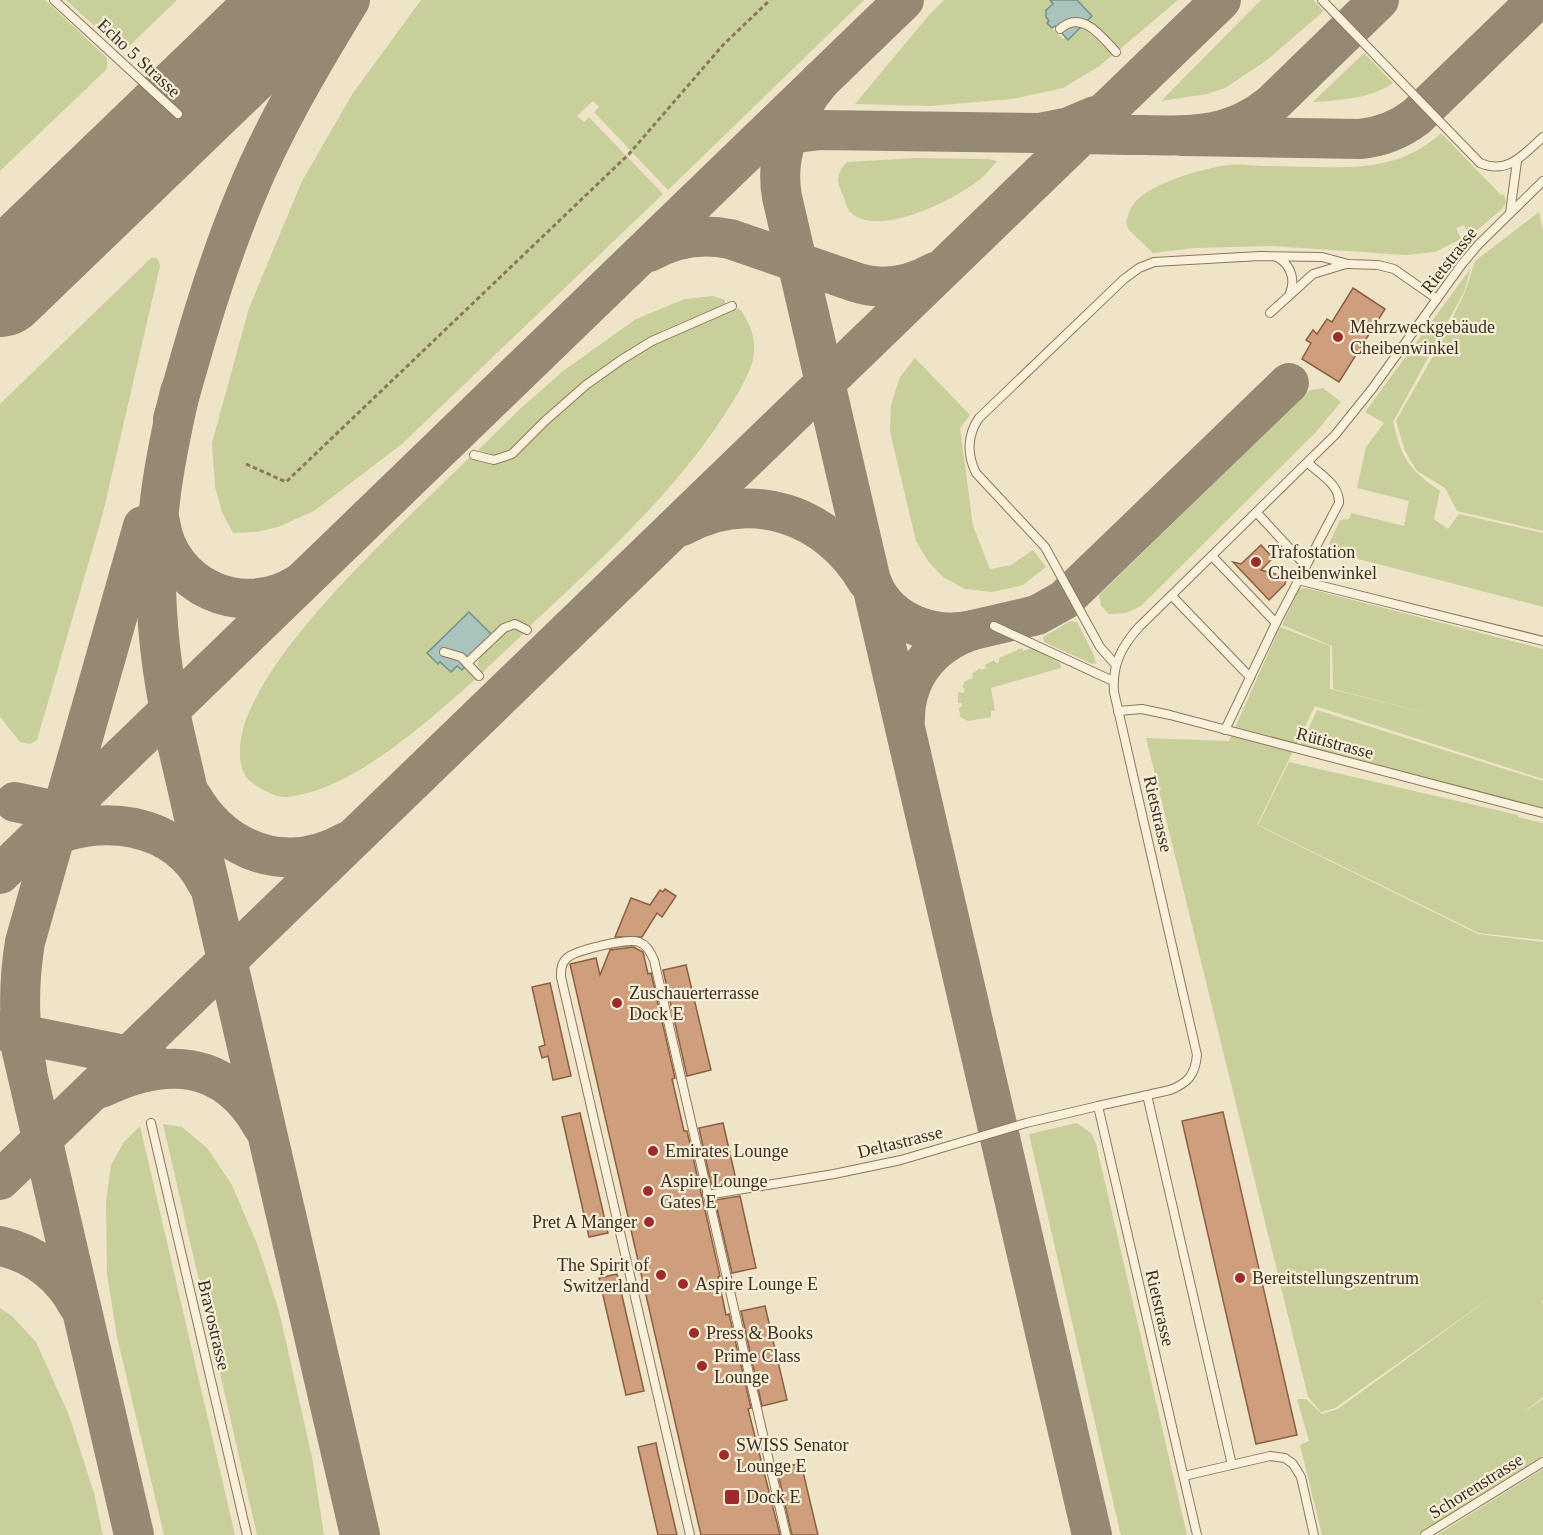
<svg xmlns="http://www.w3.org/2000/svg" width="1543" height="1535" viewBox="0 0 1543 1535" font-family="'Times New Roman',serif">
<rect width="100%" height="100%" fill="#f0e4c8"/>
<!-- green -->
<g fill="#c9cf9b">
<polygon points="0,0 45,0 107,58 107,69 0,171"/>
<polygon points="66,0 177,0 123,52"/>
<polygon points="421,0 864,0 668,190 594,112 599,107 593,101 577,116 584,122 589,117 663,194 402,444 314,511 278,527 256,532 233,533 222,512 215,487 212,443 249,308 302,181 353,93"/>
<polygon points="944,0 1178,0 1119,50 1095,24 1088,19 1059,20 1051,27 1063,39 1074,29 1086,27 1113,55 1098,67 1063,88 1012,99 930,106 855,104 929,15"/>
<polygon points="1261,0 1313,0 1324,11 1267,60 1225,88 1207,94 1161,101"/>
<path d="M1364,53L1393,83C1370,99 1341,100 1313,102Z"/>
<path d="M1441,133L1500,194L1504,195L1506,202L1503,208L1469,237L1464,225L1456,228L1461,239L1435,252L1406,255L1272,246L1195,248L1153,253L1129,230L1126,223C1128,215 1130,208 1135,202C1152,183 1203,168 1228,165C1239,164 1250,165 1261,166C1294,166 1329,169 1362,166C1392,164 1420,153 1441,133Z"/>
<path d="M915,158L988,159L997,161C991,168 985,176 978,181C953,200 878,239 850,212C847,208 845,200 843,195C836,181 836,174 847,162Z"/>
<polygon points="1539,212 1543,230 1543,531 1457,511 1445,488 1417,471 1405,451 1396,421 1440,344 1465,292 1475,261"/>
<polygon points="152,257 158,259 160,266 103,513 37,740 30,744 20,742 0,717 0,404"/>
<path d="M1471,268L1464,292L1393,422C1403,461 1408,468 1440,491L1434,519L1448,529L1459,514L1543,533V607L1335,553L1329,544L1340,520L1349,519L1351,513L1404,526L1409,501L1357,488L1366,447L1384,423L1365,412Z"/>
<polygon points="713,296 725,300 725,304 664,330 623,355 506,453 495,456 478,450 522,407 563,371 636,319 685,299"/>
<path d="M739,308C751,323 758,343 752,363C745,384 731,405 719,423C667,500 597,563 530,626L519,621H507L462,663L477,678C429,720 352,791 287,797C275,798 259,788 250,781C234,767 240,734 247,717C262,680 286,649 311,619C360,561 416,510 470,457C486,465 500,465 515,456C556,415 600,376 650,346C678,330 709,319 739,308Z"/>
<polygon points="915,358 970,415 960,428 973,526 990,569 1011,565 1033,550 1046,567 1023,585 992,592 965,589 943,577 928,561 916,541 890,432 891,405 900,377"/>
<polygon points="1323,388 1341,402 1315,433 1141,606 1126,613 1109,614 1101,606 1099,595 1310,390"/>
<polygon points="1306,588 1543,649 1543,779 1315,706 1257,825 1478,934 1543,942 1543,1301 1541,1300 1543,1304 1543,1397 1524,1412 1543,1399 1543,1456 1418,1535 1322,1535 1300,1445 1309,1441 1297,1399 1306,1399 1322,1414 1338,1409 1497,1293 1335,1408 1321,1412 1308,1397 1146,738 1229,741 1280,627 1330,646 1330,689 1434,715 1333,689 1332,646 1282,625 1299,589"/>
<polygon points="1070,621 1077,622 1093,653 1096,663 1092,664 1044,642 1043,637"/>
<path d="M511,629H518L524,633L482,673L477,664C483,650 498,636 511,629Z"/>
<polygon points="1022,648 1023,651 1032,648 1060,663 1061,668 991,688 995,710 991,711 991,717 968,721 960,717 959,708 962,706 961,703 958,703 958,692 963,693 965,689 962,687 965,681 973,678 972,674 980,668 982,670 986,668 985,665 994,660 996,663 999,662 999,658"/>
<polygon points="1317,710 1543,781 1543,810 1300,746"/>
<polygon points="1289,762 1518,815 1518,817 1543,823 1543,940 1479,933 1258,825"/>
<polygon points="1077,1123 1091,1133 1096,1144 1187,1535 1121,1535 1120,1532 1029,1134"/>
<polygon points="163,1124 182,1127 207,1148 232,1185 258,1246 279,1311 312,1457 324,1535 257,1535"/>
<polygon points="140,1126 235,1535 164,1535 117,1337 107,1274 106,1202 111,1165 124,1142"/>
<polygon points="0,1308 12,1316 36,1342 69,1415 94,1493 103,1535 0,1535"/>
<polygon points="1543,1469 1543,1535 1437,1535"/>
</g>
<!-- water -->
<g fill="#a9c4bc" stroke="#6f938a" stroke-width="1.5">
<polygon points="1050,0 1077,0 1092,16 1068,40 1055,26 1052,28 1047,23 1049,21 1046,17 1046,10 1053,4"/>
<polygon points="469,612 495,638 462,670 457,666 451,672 440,662 438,664 427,653"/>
</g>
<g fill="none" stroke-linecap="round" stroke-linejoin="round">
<!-- taxiway -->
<g stroke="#968974" stroke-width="40">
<path d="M821,80C793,114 774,152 782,197L1092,1535"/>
<path d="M1066,134C1091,134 1116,135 1141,135C1191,136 1232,138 1273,103L1379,0"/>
<path d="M1182,136L1360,139C1381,137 1399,130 1416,117L1537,0"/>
<polyline points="767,142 789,134 820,130 1039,133 1069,127 1095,116"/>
<path d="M649,252C674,238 702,233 730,239L855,282C882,291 910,286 935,272"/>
<path d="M180,392C172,429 164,464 160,501C151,577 157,652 173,726L360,1535"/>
<path d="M173,419C194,344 215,269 245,197C273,128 311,64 350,0"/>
<path d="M160,522C169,587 242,619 297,585"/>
<path d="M682,526C751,488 828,514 867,581"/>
<path d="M872,583C888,623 934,639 973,630C933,643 905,675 905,719"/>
<polyline points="973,630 1037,615 1064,600 1289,383"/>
<path d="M192,797C225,853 288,875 346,842"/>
<polyline points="15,802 85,817"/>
<path d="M41,841C98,812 176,821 207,883"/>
<polyline points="0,874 904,0"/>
<polyline points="0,1030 150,1060"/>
<polyline points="20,1043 134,1535"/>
<path d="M27,1070C18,1026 18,985 25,942L143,526"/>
<path d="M101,1088C166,1057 225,1059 263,1127"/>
<polyline points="0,1180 1221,0"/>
<path d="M0,1246C34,1253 62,1275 78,1305"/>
</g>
<!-- runway -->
<polyline stroke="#968974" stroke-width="100" points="0,287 298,0"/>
</g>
<!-- building -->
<g fill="#cf9f7d" stroke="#8d5f41" stroke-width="1.5">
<polygon points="1353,288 1385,309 1339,382 1302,359 1311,343 1306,340 1313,330 1317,334 1327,319 1332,322"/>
<polygon points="1261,545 1273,558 1261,570 1287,577 1285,584 1269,600 1233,562 1241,564"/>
<polygon points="665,889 676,896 662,917 657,913 642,937 615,937 631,898 650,905 660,890 663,892"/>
<polygon points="633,947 643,952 648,974 651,973 675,1078 672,1079 684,1131 687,1131 720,1276 718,1277 726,1315 729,1314 751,1408 748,1409 780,1535 701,1535 570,964 596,958 600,975 610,950"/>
<polygon points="686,965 711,1070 687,1076 663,970"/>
<polygon points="550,983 571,1076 553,1080 548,1056 542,1058 539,1047 545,1045 532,987"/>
<polygon points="1223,1112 1297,1435 1256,1444 1182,1121"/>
<polygon points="580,1113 608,1233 589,1237 562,1117"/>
<polygon points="723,1123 737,1184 712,1188 699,1128"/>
<polygon points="740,1196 756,1268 732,1273 715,1200"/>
<polygon points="617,1274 644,1391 626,1395 599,1278"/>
<polygon points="765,1306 787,1400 762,1406 741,1311"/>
<polygon points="656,1443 658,1453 677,1535 658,1535 638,1447"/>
<polygon points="801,1463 808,1493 818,1535 792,1535 777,1469"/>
</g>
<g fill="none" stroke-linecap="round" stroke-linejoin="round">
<defs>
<g id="lane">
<polyline points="54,0 178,114"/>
<path d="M1322,0L1480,163C1508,175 1524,154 1543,137"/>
<path d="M1060,29C1082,9 1102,37 1116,52"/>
<polyline points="1510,213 1517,161"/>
<path d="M1277,257C1290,264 1296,279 1290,293"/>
<polyline points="1270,313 1313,274 1346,264"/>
<polyline points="474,455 494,460 512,454 545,421 586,385 621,360 652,341 732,306"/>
<polyline points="1257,513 1306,566"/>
<polyline points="1212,556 1276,623"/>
<polyline points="1298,580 1543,641"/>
<polyline points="1172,596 1250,677"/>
<polyline points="994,626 1113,681"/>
<polyline points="444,652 461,657 479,676"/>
<polyline points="467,663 504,628 515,624 527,630"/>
<path d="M1115,664L1100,647L1045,547L976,473C967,455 967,435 979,418L1124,279L1139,268L1154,262L1260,256L1322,257L1348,264L1378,265L1394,269L1437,299"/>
<polyline points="1118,711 1142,709 1170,715 1543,813"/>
<path d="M1225,730L1276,623L1339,503C1340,485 1320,474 1308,463"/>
<polyline points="1147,1095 1232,1465"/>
<polyline points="151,1123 247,1535"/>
<polyline points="707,1195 834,1174 901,1160 1026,1123 1098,1106"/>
<polyline points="1184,1476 1270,1456 1285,1458 1293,1464 1301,1477 1314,1535"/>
<path d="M690,1535L561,977C561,970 561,964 566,959C574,950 628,938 639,942C648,946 650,952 654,960L786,1535"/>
<path d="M1197,1535L1098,1106L1170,1090C1188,1083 1195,1075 1197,1055L1114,692C1112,665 1121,647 1139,627L1335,435L1372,389L1462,264L1478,245L1543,181"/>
<polyline points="1425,1535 1543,1462"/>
</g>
</defs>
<!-- lane casing -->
<use href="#lane" stroke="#8d765c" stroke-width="10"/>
<!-- path -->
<polyline stroke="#8d765c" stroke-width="3" stroke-dasharray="4.5 3" stroke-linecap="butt" points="246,464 286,482 629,154 723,45 770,0"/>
<!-- lane -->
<use href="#lane" stroke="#faf1dc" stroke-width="8"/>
</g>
<!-- markers -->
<g fill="#9e2a2b" stroke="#f7eed8" stroke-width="2">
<circle cx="1338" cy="337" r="6"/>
<circle cx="1256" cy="562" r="6"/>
<circle cx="617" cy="1003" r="6"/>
<circle cx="653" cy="1151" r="6"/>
<circle cx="648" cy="1191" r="6"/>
<circle cx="649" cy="1222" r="6"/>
<circle cx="661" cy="1275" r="6"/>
<circle cx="1240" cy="1278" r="6"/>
<circle cx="683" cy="1284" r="6"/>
<circle cx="694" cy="1333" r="6"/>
<circle cx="702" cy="1366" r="6"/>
<circle cx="724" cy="1455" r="6"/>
<rect x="724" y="1489" width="16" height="16" rx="3"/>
</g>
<g text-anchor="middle" stroke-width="4.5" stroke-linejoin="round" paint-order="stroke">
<!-- street labels -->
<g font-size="18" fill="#3d2e20" stroke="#f7eed8">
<text transform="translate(139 58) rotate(43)" y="6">Echo 5 Strasse</text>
<text transform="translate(1449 260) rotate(-52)" y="6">Rietstrasse</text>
<text transform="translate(1335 743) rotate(15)" y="6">Rütistrasse</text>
<text transform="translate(1158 814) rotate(77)" y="6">Rietstrasse</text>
<text transform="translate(900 1142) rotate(-14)" y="6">Deltastrasse</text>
<text transform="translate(1160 1308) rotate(77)" y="6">Rietstrasse</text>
<text transform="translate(214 1325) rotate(77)" y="6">Bravostrasse</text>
<text transform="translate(1476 1486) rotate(-32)" y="6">Schorenstrasse</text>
</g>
<!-- poi labels -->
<g font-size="18" fill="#3d2e20" stroke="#f7eed8" text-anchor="start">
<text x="1350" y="333">Mehrzweckgebäude<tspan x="1350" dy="21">Cheibenwinkel</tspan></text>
<text x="1268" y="558">Trafostation<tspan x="1268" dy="21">Cheibenwinkel</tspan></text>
<text x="629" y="999">Zuschauerterrasse<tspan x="629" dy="21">Dock E</tspan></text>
<text x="665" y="1157">Emirates Lounge</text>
<text x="660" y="1187">Aspire Lounge<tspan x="660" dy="21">Gates E</tspan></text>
<text x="637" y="1228" text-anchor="end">Pret A Manger</text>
<text x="649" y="1271" text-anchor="end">The Spirit of<tspan x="649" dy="21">Switzerland</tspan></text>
<text x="1252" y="1284">Bereitstellungszentrum</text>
<text x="695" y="1290">Aspire Lounge E</text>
<text x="706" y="1339">Press &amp; Books</text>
<text x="714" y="1362">Prime Class<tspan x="714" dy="21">Lounge</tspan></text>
<text x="736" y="1451">SWISS Senator<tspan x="736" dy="21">Lounge E</tspan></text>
<text x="746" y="1503">Dock E</text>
</g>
</g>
</svg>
